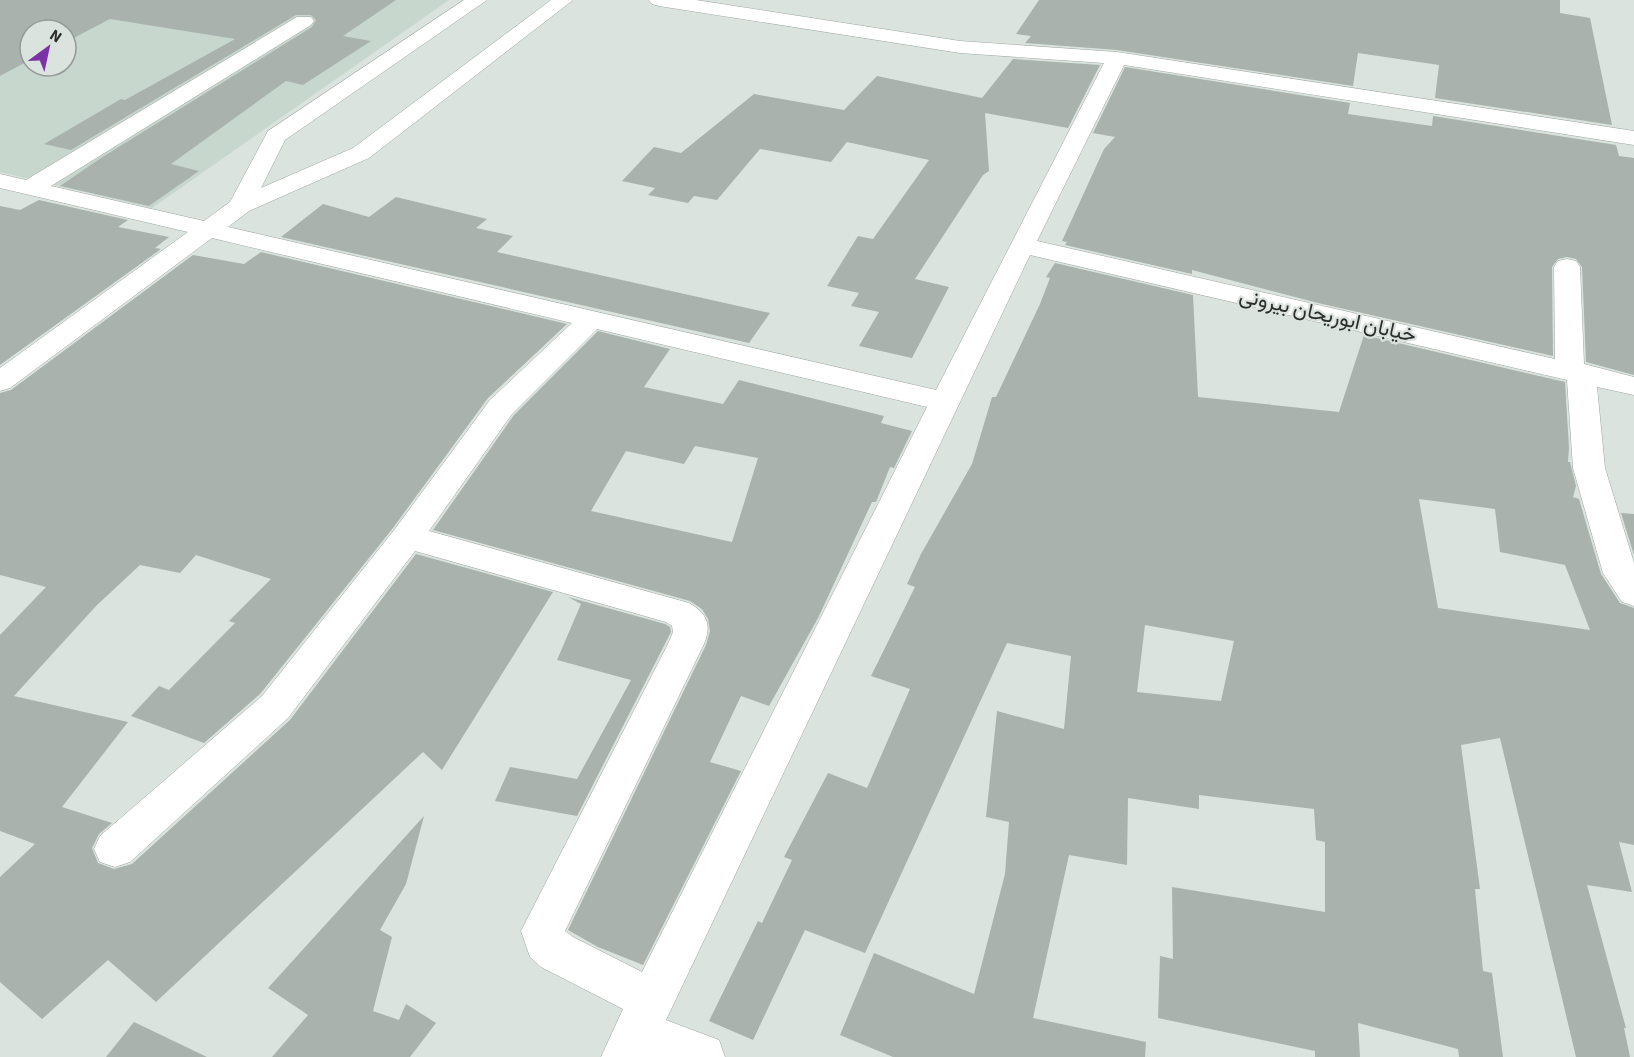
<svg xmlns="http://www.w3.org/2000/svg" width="1634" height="1057" viewBox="0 0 1634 1057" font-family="'Source Sans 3',Vazirmatn,sans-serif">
<rect width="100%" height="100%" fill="#dbe3de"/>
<!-- built -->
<path fill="#c7d7ce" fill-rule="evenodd" d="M0,0H449L152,208L0,172ZM30,30H66V66H30Z"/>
<!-- building -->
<g fill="#aab2ad" fill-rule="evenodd">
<polygon points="0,0 396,0 343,36 371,41 303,85 286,81 171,164 199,171 149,206 60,186 101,158 312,27 316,20 311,15 296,15 71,150 44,144 121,99 125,100 235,39 110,19 66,42 66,30 30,30 30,60 0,76"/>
<polygon points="1039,0 1560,0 1560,13 1590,18 1612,125 1435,98 1439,65 1358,53 1353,86 1117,50 1025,43 1031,36 1016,34"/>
<polygon points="1013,59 1100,65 1068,128 985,113 989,171 983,175 915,279 949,287 912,358 859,346 879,312 851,306 859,293 827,286 858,236 873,239 929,160 847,142 831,162 760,149 717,200 694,196 688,203 648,195 655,188 622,181 654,147 681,153 754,94 844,110 877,76 982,98"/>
<polygon points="1125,67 1350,103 1348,114 1432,126 1433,116 1616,145 1619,156 1634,158 1634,375 1586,362 1582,267 1576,259 1567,257 1558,259 1552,267 1553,356 1318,303 1192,270 1192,274 1065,245 1067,242 1062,241 1104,149 1115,137 1093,133"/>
<polygon points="396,197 487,219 476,228 513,236 497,252 770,313 749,343 281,237 323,204 369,217"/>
<polygon points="39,200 128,220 118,227 169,237 155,248 161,249 0,365 0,206 20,210"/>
<polygon points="261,252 567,324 488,398 393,528 260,694 204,743 131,716 159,686 169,690 235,623 229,621 271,579 196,555 180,573 140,565 96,606 14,696 128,722 62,807 112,823 99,834 92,848 98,863 114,869 132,864 290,720 416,554 553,592 442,770 423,752 156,1002 108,960 42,1019 0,982 0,877 35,844 0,831 0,635 46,587 0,575 0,393 11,390 193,255 244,264"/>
<path d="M1055,263L1193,295L1198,397L1339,412L1364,335L1565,382L1569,448L1568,462H1570L1576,486L1573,497L1579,499L1601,574L1620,603L1634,608V845L1619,842L1632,892L1587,885L1626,1028H1624L1630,1057H1576L1500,738L1461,745L1480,889H1475L1483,971L1492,973L1503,1057H1459L1458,1049L1358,1023L1360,1057H1315V1051L1158,1018L1160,956L1173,959L1172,887L1325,912V842L1316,840L1314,809L1199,795V809L1128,798L1127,865L1069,855L1033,1018L1146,1042L1145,1057H893L840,1035L874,953L974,994L1005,874L1009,822L986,817L997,711L1064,729L1071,656L1007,643L865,953L805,930L753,1040L709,1021L758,921L762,923L792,860L784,857L828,773L867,788L910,689L871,676L915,587L907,584L921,554L972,464L992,397H996L1040,304L1050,278L1046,277ZM1419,499L1495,509L1500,552L1565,565L1590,630L1438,608ZM1145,625L1234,641L1221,701L1137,692Z"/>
<path d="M598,331L670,349L644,387L723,404L739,380L884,416L881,423L912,431L894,468L890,467L876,502H872L818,618L769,706L741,696L710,762L741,771L643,965L598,947L568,930L706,645L710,631L708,619L702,609L690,601L433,530L514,415ZM695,446L758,458L732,542L591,511L626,451L684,464Z"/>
<polygon points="1621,513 1634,514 1634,555"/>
<polygon points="568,597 665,624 670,627 671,632 577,816 495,801 510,767 577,779 631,680 557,660 581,604"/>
<polygon points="424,816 406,884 380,930 392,937 373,1011 399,1020 406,1004 436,1023 410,1057 272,1057 308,1015 268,988"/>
<polygon points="134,1022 207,1057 106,1057"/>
</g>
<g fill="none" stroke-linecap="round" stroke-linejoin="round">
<defs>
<path id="minor" d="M464,0H487L285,140L261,188L353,148L551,0H573L369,158L249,211L228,227L936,390L1104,63L960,53L659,6L652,4L649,0H696L960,41L1117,52L1634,131V145L1124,65L1037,241L1555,359L1554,267L1558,261L1567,259L1576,261L1580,267L1584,364L1634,377V395L1597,387L1605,468L1634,563V606L1622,602L1603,573L1573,468L1567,380L1030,255L666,1020L719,1040L725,1057H601L623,1009L541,967L530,957L521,931L668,644L673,632L672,626L666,622L415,551L288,718L130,862L115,867L100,862L94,849L100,836L262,696L395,529L490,400L572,323L212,238L10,388L0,391V368L188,232L0,188V174L26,180L297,17H311L314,21L311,25L51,186L204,221L230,202L268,131ZM597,329L927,407L642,972L573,937L565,931L704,644C712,625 707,613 689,603L429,531L512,414Z"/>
</defs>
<!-- minor casing -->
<use href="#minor" stroke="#9ea6a2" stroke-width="1"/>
<!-- minor -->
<use href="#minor" fill="#fff" fill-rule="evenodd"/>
</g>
<g text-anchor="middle" stroke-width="4.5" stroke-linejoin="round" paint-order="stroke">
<!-- street labels -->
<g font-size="21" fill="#2a2d2b" stroke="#dbe3de">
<text transform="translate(1328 315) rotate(13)" y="7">خیابان ابوریحان بیرونی</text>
</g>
</g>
<!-- north arrow -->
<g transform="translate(48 48) rotate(33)"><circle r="28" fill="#dbe3de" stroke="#949a96" stroke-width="1.5"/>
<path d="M0-4.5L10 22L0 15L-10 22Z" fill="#7a32a4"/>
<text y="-9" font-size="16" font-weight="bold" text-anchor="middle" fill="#2a2d2b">N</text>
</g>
</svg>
